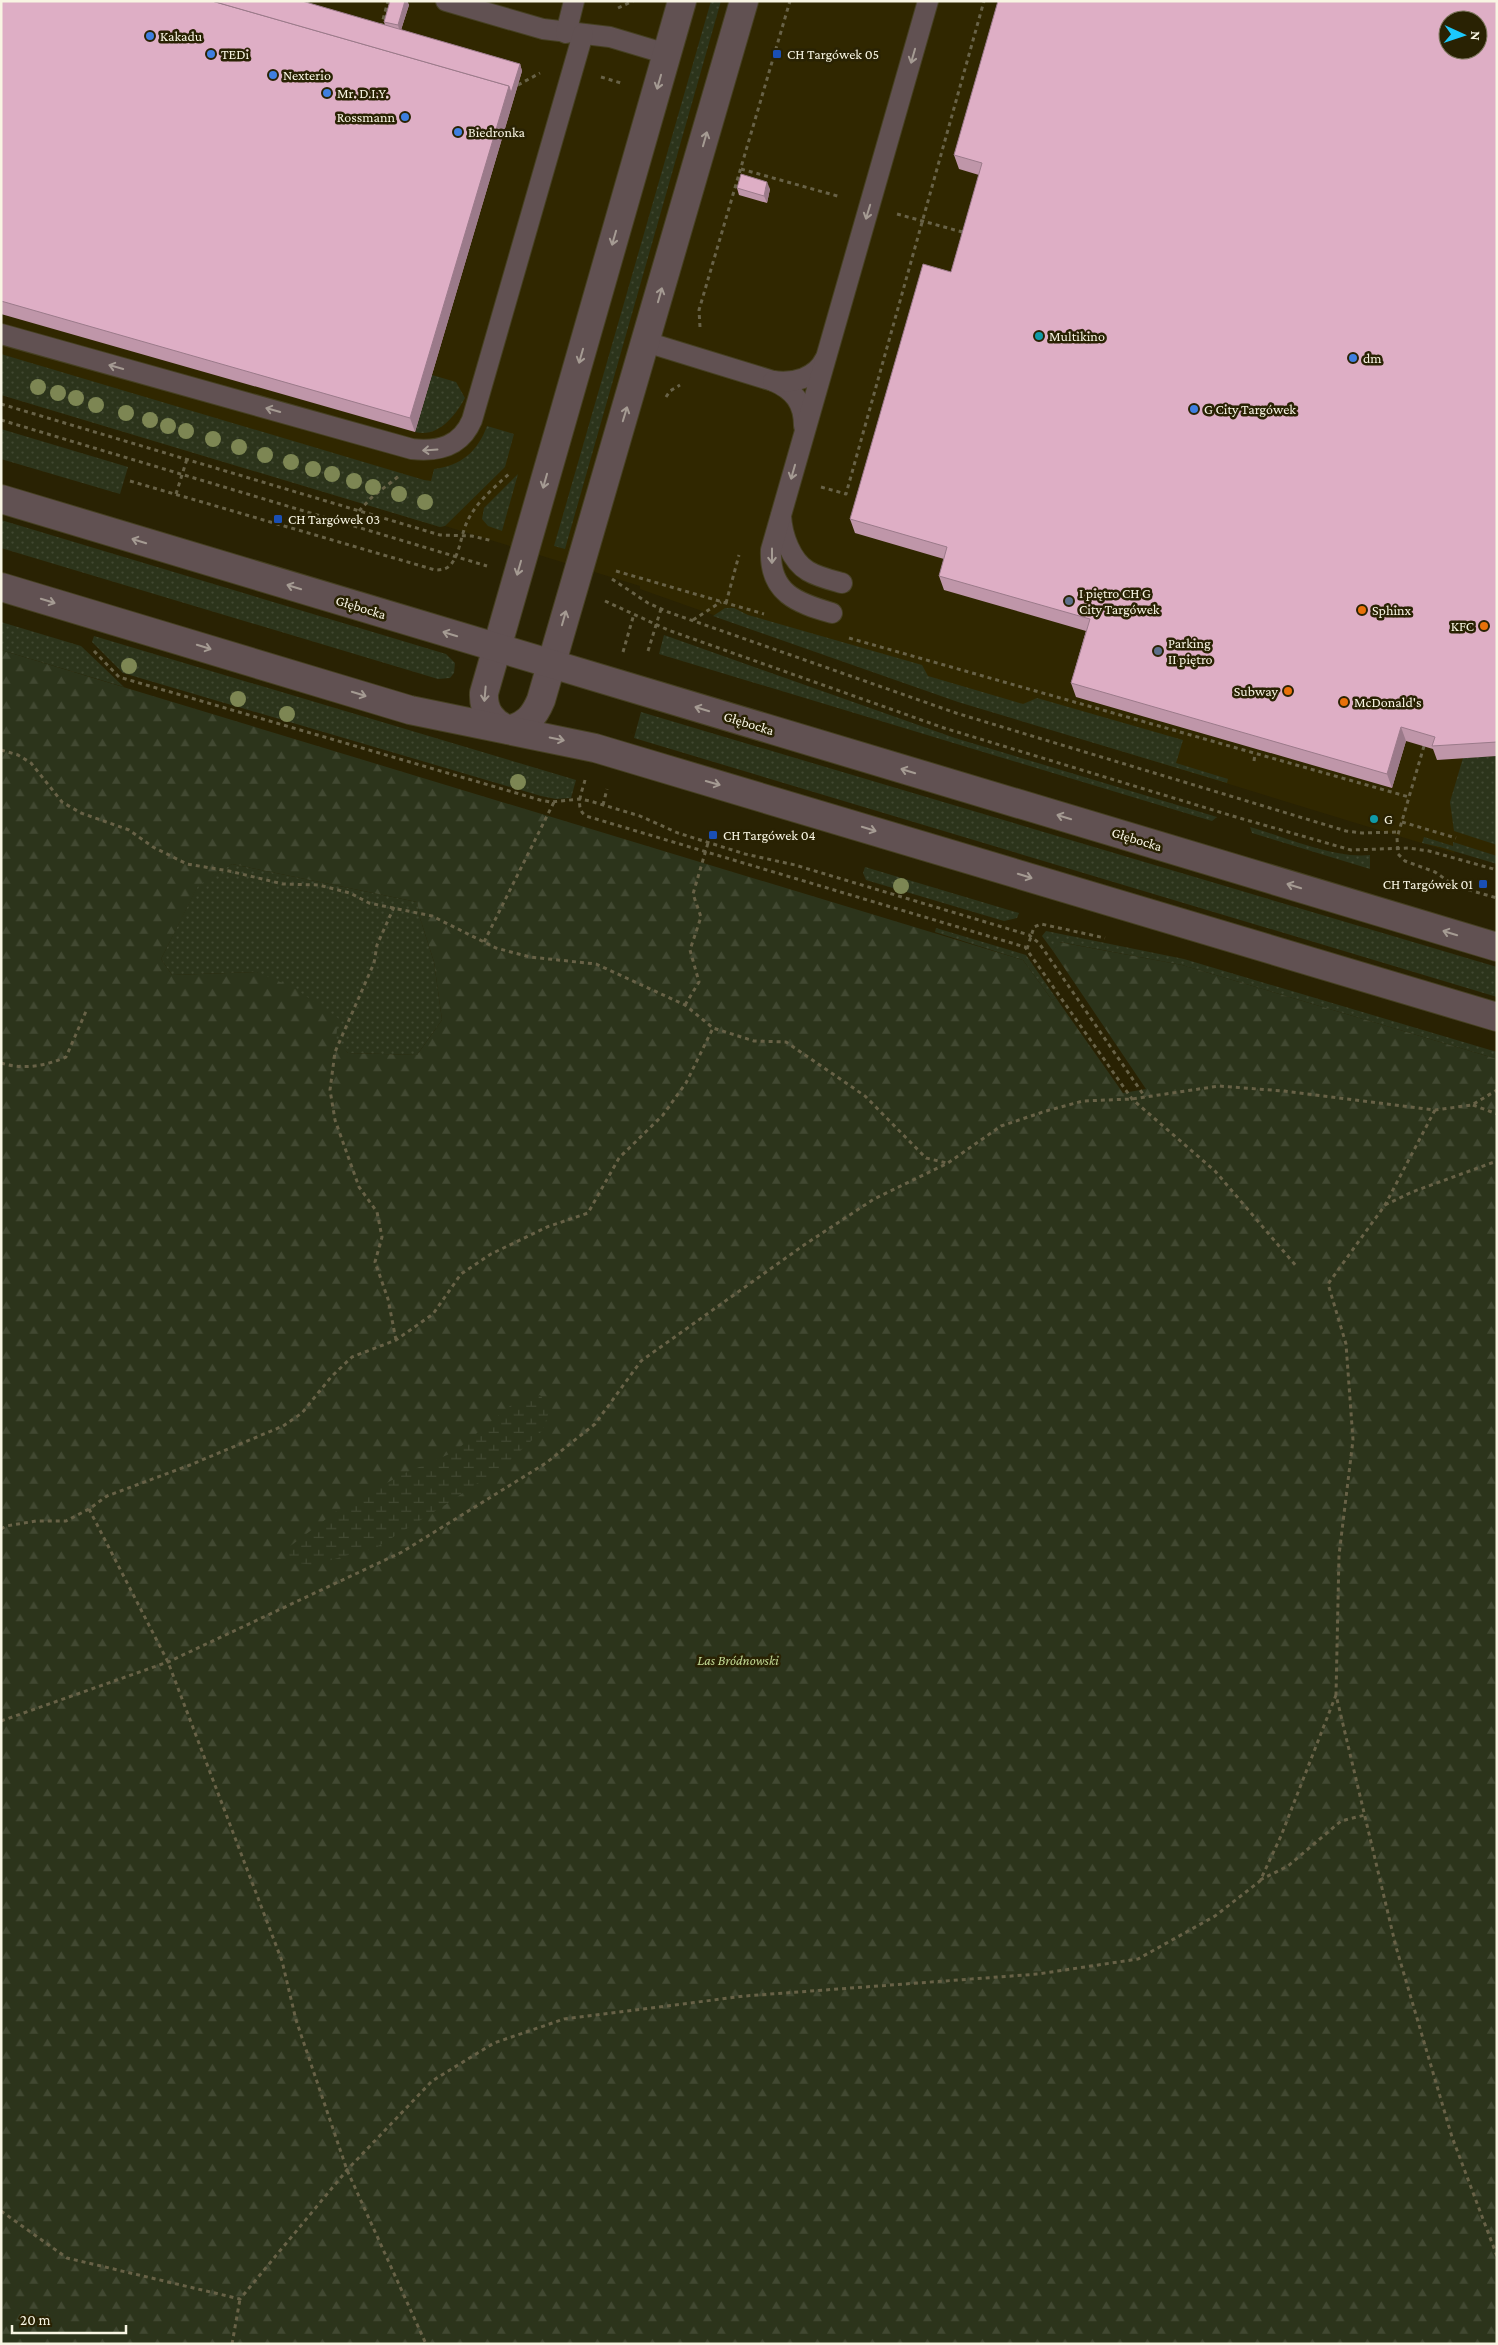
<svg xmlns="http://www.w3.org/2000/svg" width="1498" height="2345" viewBox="0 0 1498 2345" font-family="'Crimson Pro',serif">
<defs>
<pattern id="grass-dots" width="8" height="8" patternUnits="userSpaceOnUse" patternTransform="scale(1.25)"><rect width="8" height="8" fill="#2c341b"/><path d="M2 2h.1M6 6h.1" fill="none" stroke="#414831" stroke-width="1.8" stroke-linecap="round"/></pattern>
<pattern id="forest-firs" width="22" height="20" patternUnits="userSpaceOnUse" patternTransform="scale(1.25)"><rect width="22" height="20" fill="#2c341b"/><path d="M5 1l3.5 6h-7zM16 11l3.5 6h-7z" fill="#414831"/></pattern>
<pattern id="wetland-marsh" width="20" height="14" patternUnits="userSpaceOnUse" patternTransform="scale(1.25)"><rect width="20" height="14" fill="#2c341b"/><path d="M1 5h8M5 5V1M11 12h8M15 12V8" fill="none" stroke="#414831"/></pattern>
</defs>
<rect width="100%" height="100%" fill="#292203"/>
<!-- built -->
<path fill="#302700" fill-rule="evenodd" d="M1,1H1497V856L1457,844L1454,853L948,698L640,589V586L445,526L440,527L1,395ZM1448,20H1478V50H1448Z"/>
<!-- grass -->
<g fill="url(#grass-dots)">
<polygon points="711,1 721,1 565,549 554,546"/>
<path d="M1,354L424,480L431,481L434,469C461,466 478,451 487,426L514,434L505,467L445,526L440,527L1,395Z"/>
<path d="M432,375L456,382L465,398C455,416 438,438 415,432Z"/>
<polygon points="1,429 128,467 120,494 1,459"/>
<polygon points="518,474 502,531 488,526 482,519 484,508"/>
<polygon points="1,520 446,654 455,663 454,673 450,678 438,679 1,548"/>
<polygon points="725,608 734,608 748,615 922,665 928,676 1023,704 1037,698 1183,740 1176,763 1228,779 1227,783 958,702 713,616"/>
<polygon points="1,622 81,646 124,687 1,650"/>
<polygon points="664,635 955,738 1217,817 1212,821 659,654"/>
<polygon points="94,636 576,780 571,798 556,799 541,796 123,673 92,642"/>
<polygon points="641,712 1497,967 1497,997 634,738"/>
<polygon points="1497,756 1497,845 1454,831 1450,802 1463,758"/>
<path d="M1250,827C1285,837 1335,859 1370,855V869L1252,833Z"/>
<polygon points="1424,837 1453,846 1453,842 1497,856 1497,864 1440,847 1422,843"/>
<polygon points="232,864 417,902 420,918 434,962 442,1020 417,1055 348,1053 257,972 172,975 161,959 198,885"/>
<polygon points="865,867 1019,913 1017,918 1004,921 866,880 863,873"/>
<polygon points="936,928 1026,955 1056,998 1052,1000 1023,960 935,932"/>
<polygon points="1046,931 1184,959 1497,1052 1497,1059 1182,965 1060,942 1053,951 1042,936"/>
</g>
<!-- forest -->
<path fill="url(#forest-firs)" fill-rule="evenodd" d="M1,650L1023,960L1052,1000L1056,998L1123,1093L1146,1089L1053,951L1059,942L1182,965L1497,1059V2344H1ZM232,864L417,902L420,918L434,962L442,1020L417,1055L348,1053L336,1040L338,1018L294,988L257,972L172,975L161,959L198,886Z"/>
<!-- wetland -->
<polygon fill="url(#wetland-marsh)" points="540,1395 550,1409 542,1431 506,1464 445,1505 377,1547 313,1565 290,1562 289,1547 338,1510 403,1474 454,1452 515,1402"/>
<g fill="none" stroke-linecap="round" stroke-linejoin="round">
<defs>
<g id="service">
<polyline points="446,1 543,29 610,37 667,54"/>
<polyline points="566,33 574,1"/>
<path d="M1,334L412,449C439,452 461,446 472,420L583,34"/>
<path d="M646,342L773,381C794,390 804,403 804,426"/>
<path d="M773,381C793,384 816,378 825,359"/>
<path d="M781,516C782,535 791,561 808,571C818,577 831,580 842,583"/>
<path d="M832,613C797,603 769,593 771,550L928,1"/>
</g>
<path id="minor" d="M682,1L484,693C483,711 492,723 509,730C526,725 534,717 541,700L744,1"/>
<g id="tertiary">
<polyline points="1,499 1497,947"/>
<polyline points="1,587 410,710 595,748 1497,1017"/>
</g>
</defs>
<!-- service casing -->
<use href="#service" stroke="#464022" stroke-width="22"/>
<!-- minor casing -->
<use href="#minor" stroke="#464022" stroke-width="30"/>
<!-- tertiary casing -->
<use href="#tertiary" stroke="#464022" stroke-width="30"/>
<!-- path -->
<g stroke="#686247" stroke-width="3" stroke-dasharray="4 4" stroke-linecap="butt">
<polyline points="618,8 633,1"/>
<polyline points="381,27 388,1"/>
<polyline points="601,77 621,83 620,86"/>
<polyline points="518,85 540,73"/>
<polyline points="741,169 841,197"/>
<polyline points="897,214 966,233"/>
<polyline points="700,327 699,310 790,1"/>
<polyline points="666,397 670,391 680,385"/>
<polyline points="1,404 440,535 472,536 493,541"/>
<polyline points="1,420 487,566"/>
<path d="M130,481L435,570C442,570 448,569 452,563C460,552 461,535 467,522C476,502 495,487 511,472"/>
<polyline points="821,487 846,494 984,1"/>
<polyline points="176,494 187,459"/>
<polyline points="359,511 371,498 399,476"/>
<polyline points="616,571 764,614"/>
<polyline points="612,579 648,603 668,612 956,713 1346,831 1362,833 1399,832"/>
<polyline points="605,601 668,630 944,728 1236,817 1351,850 1408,848 1429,851 1497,870"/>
<polyline points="726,603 739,555"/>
<polyline points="693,620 721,602"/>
<polyline points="849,638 1409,797"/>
<polyline points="94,651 119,677 540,800 551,802 580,799 590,801 640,816 678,833 745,854 795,865 1029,935 1039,943 1145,1097"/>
<polyline points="648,651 661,609"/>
<polyline points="623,652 634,614"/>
<polyline points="1424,746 1397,838 1398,854 1405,861 1435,872 1455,886 1497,898"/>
<polyline points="1,750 18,755 31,763 62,802 81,813 129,830 153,847 187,864 229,871 283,884 319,885 350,893 369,903 432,916 496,948 530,957 596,964 685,1005 713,1028 754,1041 786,1042 865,1096 926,1158 947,1163"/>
<polyline points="1254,761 1255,754"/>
<path d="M585,780C582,792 574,808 586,816L1025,947L1132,1099L1215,1171L1297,1267"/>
<polyline points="603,805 607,789"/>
<polyline points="1402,822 1456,838"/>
<polyline points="394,907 377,945 374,963 335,1052 330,1090 335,1120 359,1187 377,1212 382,1237 375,1262 388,1299 396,1340"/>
<polyline points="484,942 554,802"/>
<polyline points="1027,949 1034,927 1041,924 1105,938"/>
<polyline points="685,1005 699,982 690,950 701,917 693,894 708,843"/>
<path d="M1,1063C24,1070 45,1066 66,1057L87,1009"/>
<polyline points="1473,1105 1497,1114"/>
<polyline points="1435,1110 1385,1205 1328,1284 1346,1344 1353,1440 1339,1555 1336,1695 1396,1947 1452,2137 1497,2256"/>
<polyline points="1385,1205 1412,1192 1497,1161"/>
<polyline points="89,1509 168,1662 282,1961 296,2020 347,2170 426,2344"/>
<polyline points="1,1529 6,1526 36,1521 66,1521 89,1509 107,1496 190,1465 283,1426 302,1413 331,1377 352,1357 396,1340 433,1314 461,1274 491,1254 547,1227 588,1213 619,1158 663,1115 686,1083 713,1028"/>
<polyline points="1,1721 168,1662 402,1552 546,1463 595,1424 641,1361 804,1245 874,1199 948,1163 1001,1126 1046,1111 1083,1101 1132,1099 1219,1086 1283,1091 1435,1110 1472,1105 1497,1090"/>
<polyline points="1260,1880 1288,1866 1341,1821 1365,1815"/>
<polyline points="1,2211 67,2258 240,2299 347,2170 432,2081 494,2043 564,2019 745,1996 1038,1974 1138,1959 1215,1916 1260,1881 1281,1836 1336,1695"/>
<polyline points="232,2344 240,2299"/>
</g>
<!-- service -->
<use href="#service" stroke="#615152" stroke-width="20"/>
<!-- minor -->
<use href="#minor" stroke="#615152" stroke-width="28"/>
<!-- tertiary -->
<use href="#tertiary" stroke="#615152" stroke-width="28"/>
</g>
<!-- trees -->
<g fill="#7d8653">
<circle cx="38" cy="387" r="8"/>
<circle cx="58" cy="393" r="8"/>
<circle cx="76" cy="398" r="8"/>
<circle cx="96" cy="405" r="8"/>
<circle cx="126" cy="413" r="8"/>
<circle cx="150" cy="420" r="8"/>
<circle cx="168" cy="426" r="8"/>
<circle cx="186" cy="431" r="8"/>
<circle cx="213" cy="439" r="8"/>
<circle cx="239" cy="447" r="8"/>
<circle cx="265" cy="455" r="8"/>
<circle cx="291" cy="462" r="8"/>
<circle cx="313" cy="469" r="8"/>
<circle cx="332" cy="474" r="8"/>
<circle cx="354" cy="481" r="8"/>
<circle cx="373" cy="487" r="8"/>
<circle cx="399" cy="494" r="8"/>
<circle cx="425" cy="502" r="8"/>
<circle cx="129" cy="666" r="8"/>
<circle cx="238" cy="699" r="8"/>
<circle cx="287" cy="714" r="8"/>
<circle cx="518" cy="782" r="8"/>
<circle cx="901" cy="886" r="8"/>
</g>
<!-- wall -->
<g fill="#bf96a9">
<polygon points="1,1 385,25 384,22 390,1 407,1 409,5 401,30 520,64 522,71 415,432 1,314"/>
<polygon points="1497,1 1497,756 1437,760 1433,749 1406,741 1392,788 1076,697 1071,683 1086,631 944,590 939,576 944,559 855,533 850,519 951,272 979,175 959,169 954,155"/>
<polygon points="737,188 770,189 767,203 739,195"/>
</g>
<!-- shaded-wall -->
<g fill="#9b7a8a">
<polygon points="405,1 407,1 409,5 400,33 398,25"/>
<polygon points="520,64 522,71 415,432 410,418 509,86"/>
<polygon points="767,182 770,189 767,203 764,196"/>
<polygon points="1401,727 1406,741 1392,788 1387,774"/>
</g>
<!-- building -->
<g fill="#deaec5" stroke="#9b7a8a" fill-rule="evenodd">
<polygon points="1,1 212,1 509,86 410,418 1,301"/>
<polygon points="212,1 302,1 520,64 511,93 509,86"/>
<polygon points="390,1 405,1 398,25 384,22"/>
<path d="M998,1H1497V742L1432,746L1435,737L1401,727L1387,774L1071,683L1090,619L939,576L947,547L850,519L923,264L951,272L982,163L954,155ZM1448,20H1478V50H1448Z"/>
<polygon points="741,174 767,182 764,196 737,188"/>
</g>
<!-- one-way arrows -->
<defs><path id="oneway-shaft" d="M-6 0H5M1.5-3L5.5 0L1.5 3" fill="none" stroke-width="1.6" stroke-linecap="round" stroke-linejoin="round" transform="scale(1.25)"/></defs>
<g stroke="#a59b93">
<use href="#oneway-shaft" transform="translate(913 56) rotate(106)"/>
<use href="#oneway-shaft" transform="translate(659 82) rotate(106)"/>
<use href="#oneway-shaft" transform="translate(705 139) rotate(-74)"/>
<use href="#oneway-shaft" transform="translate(868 212) rotate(107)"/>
<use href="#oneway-shaft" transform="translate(614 238) rotate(106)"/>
<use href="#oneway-shaft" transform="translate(660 295) rotate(-74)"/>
<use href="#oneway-shaft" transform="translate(581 356) rotate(106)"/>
<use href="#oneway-shaft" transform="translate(116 367) rotate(-164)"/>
<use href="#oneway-shaft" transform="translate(273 410) rotate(-164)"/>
<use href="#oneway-shaft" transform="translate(625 414) rotate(-73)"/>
<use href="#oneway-shaft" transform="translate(430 450) rotate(176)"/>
<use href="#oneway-shaft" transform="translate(793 472) rotate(106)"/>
<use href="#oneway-shaft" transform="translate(545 481) rotate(106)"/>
<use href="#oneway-shaft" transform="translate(139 541) rotate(-163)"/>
<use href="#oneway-shaft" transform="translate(772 556) rotate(90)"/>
<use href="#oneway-shaft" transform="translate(519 568) rotate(106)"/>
<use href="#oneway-shaft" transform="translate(294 587) rotate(-163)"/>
<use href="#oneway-shaft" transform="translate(48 601) rotate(17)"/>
<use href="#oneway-shaft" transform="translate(564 618) rotate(-74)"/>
<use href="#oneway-shaft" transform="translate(450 634) rotate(-163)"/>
<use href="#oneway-shaft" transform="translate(204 647) rotate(17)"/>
<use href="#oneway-shaft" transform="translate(359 694) rotate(17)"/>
<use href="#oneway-shaft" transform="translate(485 694) rotate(95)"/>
<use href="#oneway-shaft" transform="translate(702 709) rotate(-163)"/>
<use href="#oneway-shaft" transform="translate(557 739) rotate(12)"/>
<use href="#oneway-shaft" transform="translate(908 771) rotate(-163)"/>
<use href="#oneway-shaft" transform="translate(713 783) rotate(16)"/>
<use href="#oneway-shaft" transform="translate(1064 817) rotate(-163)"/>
<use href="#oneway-shaft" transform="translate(869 829) rotate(17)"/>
<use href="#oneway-shaft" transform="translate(1025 876) rotate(17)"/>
<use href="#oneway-shaft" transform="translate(1294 886) rotate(-163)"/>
<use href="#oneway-shaft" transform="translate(1450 933) rotate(-163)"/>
</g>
<!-- markers -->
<g fill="#3f7fe0" stroke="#292203" stroke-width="2">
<circle cx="150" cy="36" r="5"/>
<circle cx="211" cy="54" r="5"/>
<circle cx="273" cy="75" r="5"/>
<circle cx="327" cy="93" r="5"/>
<circle cx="405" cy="117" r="5"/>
<circle cx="458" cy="132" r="5"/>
<circle cx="1353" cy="358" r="5"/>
<circle cx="1194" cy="409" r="5"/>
</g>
<g fill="#1a4fb4" stroke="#292203" stroke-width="2">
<rect x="772" y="49" width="10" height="10" rx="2.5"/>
<rect x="273" y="514" width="10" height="10" rx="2.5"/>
<rect x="708" y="830" width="10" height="10" rx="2.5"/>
<rect x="1478" y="879" width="10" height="10" rx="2.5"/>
</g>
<g fill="#0f9aa8" stroke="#292203" stroke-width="2">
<circle cx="1039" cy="336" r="5"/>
<circle cx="1374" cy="819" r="5"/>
</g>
<g fill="#5c6f8a" stroke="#292203" stroke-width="2">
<circle cx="1069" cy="601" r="5"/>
<circle cx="1158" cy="651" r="5"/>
</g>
<g fill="#e8710a" stroke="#292203" stroke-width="2">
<circle cx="1362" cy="610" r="5"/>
<circle cx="1484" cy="626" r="5"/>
<circle cx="1288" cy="691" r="5"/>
<circle cx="1344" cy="702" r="5"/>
</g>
<g text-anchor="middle" stroke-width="5" stroke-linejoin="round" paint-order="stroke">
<!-- poi labels -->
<g font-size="14" fill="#f8f5e3" stroke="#292203" text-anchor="start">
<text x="160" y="41">Kakadu</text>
<text x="221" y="59">TEDi</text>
<text x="787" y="59">CH Targówek 05</text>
<text x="283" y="80">Nexterio</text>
<text x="337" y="98">Mr. D.I.Y.</text>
<text x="395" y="122" text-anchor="end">Rossmann</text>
<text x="468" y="137">Biedronka</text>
<text x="1049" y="341">Multikino</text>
<text x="1363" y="363">dm</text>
<text x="1204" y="414">G City Targówek</text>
<text x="288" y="524">CH Targówek 03</text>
<text x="1079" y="598">I piętro CH G<tspan x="1079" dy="16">City Targówek</tspan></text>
<text x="1372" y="615">Sphinx</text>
<text x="1474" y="631" text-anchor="end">KFC</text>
<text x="1168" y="648">Parking<tspan x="1168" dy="16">II piętro</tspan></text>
<text x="1278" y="696" text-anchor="end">Subway</text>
<text x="1354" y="707">McDonald's</text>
<text x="1384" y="824">G</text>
<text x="723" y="840">CH Targówek 04</text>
<text x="1473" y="889" text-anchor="end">CH Targówek 01</text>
</g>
<!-- street labels -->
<g font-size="14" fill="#f8f5e3" stroke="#292203">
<text transform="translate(361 607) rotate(17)" y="5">Głębocka</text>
<text transform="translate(749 723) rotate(17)" y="5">Głębocka</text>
<text transform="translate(1137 839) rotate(17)" y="5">Głębocka</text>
</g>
<!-- park labels -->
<g font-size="14" font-style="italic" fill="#c1d894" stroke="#292203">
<text x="738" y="1665">Las Bródnowski</text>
</g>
</g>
<!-- border -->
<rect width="1498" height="2345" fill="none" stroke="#f8f5e3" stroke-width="5"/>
<!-- north arrow -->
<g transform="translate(1463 35) rotate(93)"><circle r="24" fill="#292203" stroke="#7c765d"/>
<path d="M0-4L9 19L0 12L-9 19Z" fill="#1cc9fc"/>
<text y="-8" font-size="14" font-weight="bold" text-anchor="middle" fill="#f8f5e3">N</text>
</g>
<!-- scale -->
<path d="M12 2325v8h114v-8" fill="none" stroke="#f8f5e3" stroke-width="2.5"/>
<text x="20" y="2325" font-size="15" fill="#f8f5e3" stroke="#292203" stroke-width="4" paint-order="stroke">20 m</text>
</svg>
